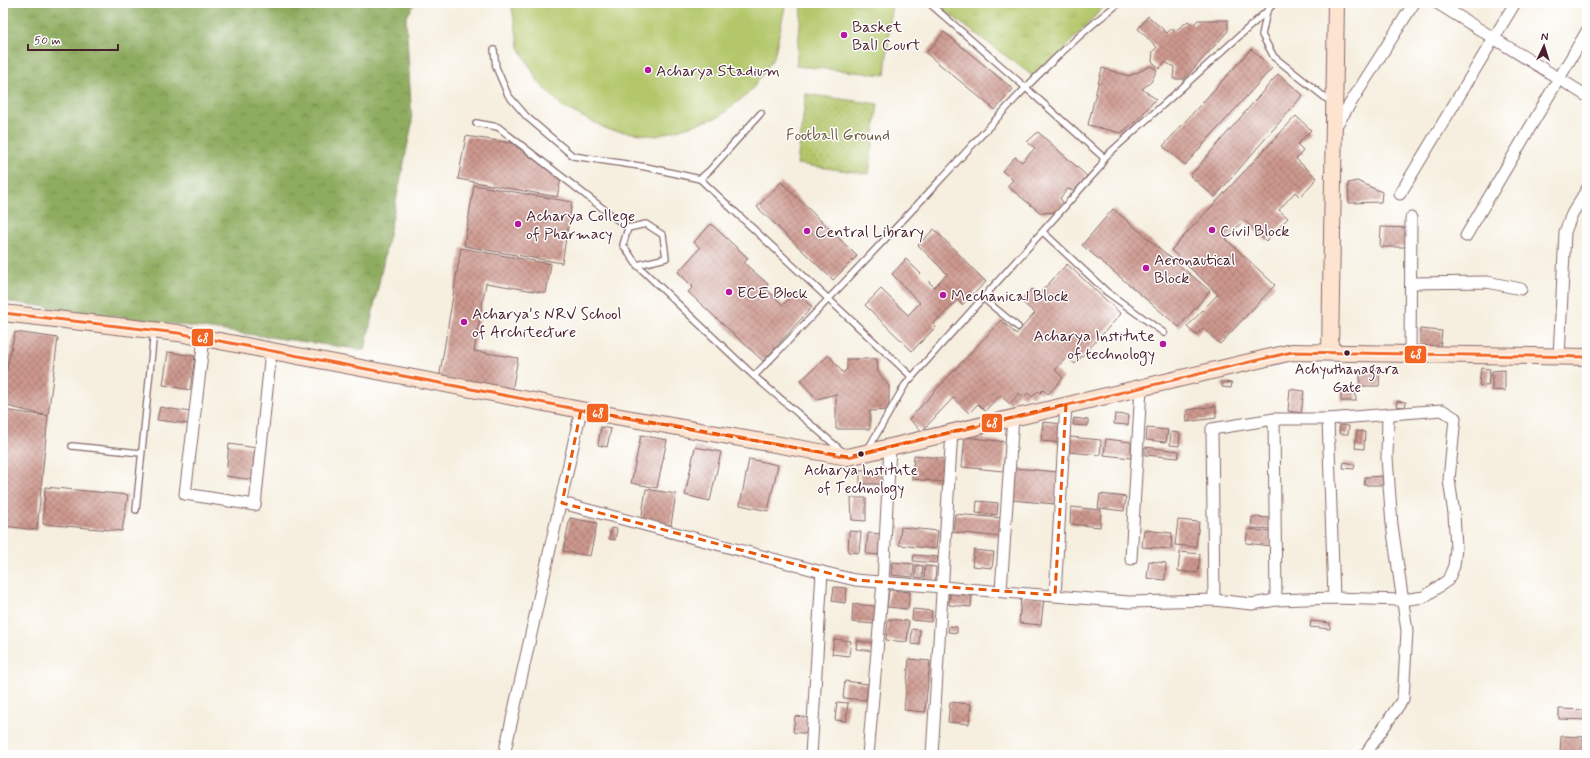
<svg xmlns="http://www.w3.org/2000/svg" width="1590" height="758" viewBox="0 0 1590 758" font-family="Mynerve,sans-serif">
<defs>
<pattern id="grass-tufts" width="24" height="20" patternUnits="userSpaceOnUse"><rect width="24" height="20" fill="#b3c76b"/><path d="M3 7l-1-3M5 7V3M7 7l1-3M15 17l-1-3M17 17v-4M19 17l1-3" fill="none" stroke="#9baa5d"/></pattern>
<pattern id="forest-crowns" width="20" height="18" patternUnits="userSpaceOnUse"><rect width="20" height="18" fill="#8eac5f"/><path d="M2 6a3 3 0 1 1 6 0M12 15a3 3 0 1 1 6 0" fill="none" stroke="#768b4f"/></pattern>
<pattern id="park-dots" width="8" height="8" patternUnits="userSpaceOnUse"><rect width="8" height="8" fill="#b3c76b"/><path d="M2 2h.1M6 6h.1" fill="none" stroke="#9baa5d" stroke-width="1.8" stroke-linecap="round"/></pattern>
<pattern id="building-cross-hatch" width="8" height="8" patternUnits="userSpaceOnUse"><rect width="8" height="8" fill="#cd998e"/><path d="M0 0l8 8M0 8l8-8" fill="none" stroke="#a87c74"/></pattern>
</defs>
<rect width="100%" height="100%" fill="#fff"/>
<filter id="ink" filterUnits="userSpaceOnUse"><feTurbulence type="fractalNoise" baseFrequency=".025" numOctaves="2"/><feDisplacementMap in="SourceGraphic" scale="8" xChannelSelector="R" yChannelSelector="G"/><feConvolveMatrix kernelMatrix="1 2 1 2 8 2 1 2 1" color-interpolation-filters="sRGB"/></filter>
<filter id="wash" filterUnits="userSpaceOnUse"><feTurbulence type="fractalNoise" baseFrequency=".012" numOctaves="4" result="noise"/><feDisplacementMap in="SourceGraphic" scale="16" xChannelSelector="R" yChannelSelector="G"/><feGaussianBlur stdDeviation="0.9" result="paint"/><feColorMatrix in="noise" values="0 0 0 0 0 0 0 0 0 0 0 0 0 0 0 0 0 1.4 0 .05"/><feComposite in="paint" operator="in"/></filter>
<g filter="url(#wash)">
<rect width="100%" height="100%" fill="#f6efdf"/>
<!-- grass -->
<polygon fill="url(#grass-tufts)" stroke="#7e734b" points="934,3 1107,3 1037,79"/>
<!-- forest -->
<polygon fill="url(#forest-crowns)" stroke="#6c6645" points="3,3 415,3 406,18 412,124 365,350 3,301"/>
<!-- park -->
<polygon fill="url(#park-dots)" stroke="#7e734b" points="806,94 878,104 869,174 797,164"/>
<!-- pitch -->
<g fill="#b3c76b" stroke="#7e734b">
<polygon points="511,3 786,3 774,57 751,91 719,117 657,136 609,130 563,107 539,83 519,47"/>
<polygon points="802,3 892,3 885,75 796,66"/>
</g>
<g id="blocks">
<!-- building -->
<g fill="url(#building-cross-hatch)">
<polygon points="1148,16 1167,33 1172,28 1175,31 1188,21 1193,25 1198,20 1228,20 1228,31 1184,79 1173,79 1174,67 1165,62 1159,69 1152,61 1153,51 1157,47 1138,29"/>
<polygon points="944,32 1013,89 995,110 926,53"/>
<polygon points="1251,49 1272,68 1185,165 1163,146"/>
<polygon points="1151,66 1157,70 1151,82 1142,89 1156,99 1136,121 1121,133 1088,125 1102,68 1129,76"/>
<polygon points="1278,74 1303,95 1215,197 1190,176"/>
<polygon points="1296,116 1311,130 1297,145 1303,151 1296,159 1317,178 1300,197 1295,192 1279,210 1288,218 1266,241 1244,220 1226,239 1275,285 1220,344 1203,328 1196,335 1187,327 1218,294 1171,250"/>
<polygon points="1038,132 1087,176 1074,191 1068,189 1060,198 1064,204 1056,212 1041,213 1007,186 1013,180 1002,171 1015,157 1022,162 1035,148 1027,142"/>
<polygon points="466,136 512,143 561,179 557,197 458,179"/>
<polygon points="1357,181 1382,192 1381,202 1349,203 1348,183"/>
<polygon points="781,182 857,256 833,280 757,207"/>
<polygon points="474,185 572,202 562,263 464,246"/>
<polygon points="1113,209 1210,291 1179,327 1082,245"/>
<polygon points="711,224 748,258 744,263 768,284 765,288 783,305 795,292 812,307 763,361 688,292 693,287 678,272 700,248 694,242"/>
<polygon points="1381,227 1408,228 1408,247 1380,247"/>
<polygon points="934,229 986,282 962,305 958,300 933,324 936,327 912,351 865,305 881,289 908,315 920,303 892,274 906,259 934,287 947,274 918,245"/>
<polygon points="461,248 551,264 546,293 486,283 474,351 518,358 512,391 439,379"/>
<polygon points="1067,264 1121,314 1075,364 1067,357 1055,370 1063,378 1048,394 1043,390 1040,393 1038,391 1032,397 1028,393 1024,397 1019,393 1010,404 1000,395 985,411 978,404 969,413 953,398 922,431 909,419 1001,320 1016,334 1035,313 1021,301 1032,289 1038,295"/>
<polygon points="1420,329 1442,331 1440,350 1420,348"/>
<polygon points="15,332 58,338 48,416 3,405 3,385"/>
<polygon points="168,352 195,356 190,390 163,385"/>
<polygon points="829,355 843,373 847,369 847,359 877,359 878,372 889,386 889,410 870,411 870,429 836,429 836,394 817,399 800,381"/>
<polygon points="1481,368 1490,369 1488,386 1479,385"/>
<polygon points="1361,369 1380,369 1379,386 1359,386"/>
<polygon points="1505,370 1505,391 1492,390 1492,371"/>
<polygon points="1223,382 1232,383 1231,388 1222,387"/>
<polygon points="1341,388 1355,388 1356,401 1341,401"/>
<polygon points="1290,389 1304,391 1301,413 1288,411"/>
<polygon points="1397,401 1406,402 1405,407 1396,406"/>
<polygon points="1216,406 1216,418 1186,422 1187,410"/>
<polygon points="160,407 190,412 189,424 157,420"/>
<polygon points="3,410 48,416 37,530 3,526"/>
<polygon points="1115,414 1129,415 1128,425 1114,424"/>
<polygon points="1074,418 1088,420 1088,426 1073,425"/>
<polygon points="1043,422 1064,424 1062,443 1041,441"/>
<polygon points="1340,425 1349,426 1348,434 1339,434"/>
<polygon points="601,427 611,429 607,447 598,445"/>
<polygon points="1147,428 1168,430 1166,442 1146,440"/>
<polygon points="1357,431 1365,432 1364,449 1355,448"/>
<polygon points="1171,432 1180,433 1179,446 1170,445"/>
<polygon points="641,435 667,440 657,488 631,483"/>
<polygon points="965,437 1006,442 1003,471 962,467"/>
<polygon points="1070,437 1101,440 1100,455 1069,452"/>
<polygon points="1106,439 1131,442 1131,458 1104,455"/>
<polygon points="229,444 257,448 253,480 226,476"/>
<polygon points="695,447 721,452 710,501 685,495"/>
<polygon points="1145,447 1179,451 1178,458 1145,455"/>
<polygon points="914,455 946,459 943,482 912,479"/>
<polygon points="749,459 778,465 768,511 740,505"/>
<polygon points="1344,462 1355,464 1354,469 1343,468"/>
<polygon points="884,468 883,484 860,484 860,470"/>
<polygon points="1015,468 1058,472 1055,504 1011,500"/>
<polygon points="1387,476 1387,485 1364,485 1365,477"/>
<polygon points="45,487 128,495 122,531 43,524"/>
<polygon points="646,489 676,494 671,525 641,521"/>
<polygon points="1100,494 1126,497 1124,511 1098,508"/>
<polygon points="851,498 866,498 866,521 852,520"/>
<polygon points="977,501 998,503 997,515 976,513"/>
<polygon points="1071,507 1101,510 1100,527 1070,524"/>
<polygon points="955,514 1003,518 1002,537 953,532"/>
<polygon points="1252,517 1274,518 1274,529 1251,528"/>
<polygon points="570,518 597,523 590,556 563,551"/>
<polygon points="1178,520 1199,522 1196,547 1175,545"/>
<polygon points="901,527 938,531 936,549 899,545"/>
<polygon points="611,528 617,529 615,540 609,539"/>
<polygon points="1248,529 1272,532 1271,546 1246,543"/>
<polygon points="1144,530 1172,533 1171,549 1142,547"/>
<polygon points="849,531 861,532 859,553 848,552"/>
<polygon points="868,533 884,534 882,555 866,554"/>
<polygon points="974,550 994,552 992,568 972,566"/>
<polygon points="1180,552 1200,554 1198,573 1178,571"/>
<polygon points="914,555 938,557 937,563 913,561"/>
<polygon points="1149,561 1166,563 1165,580 1147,578"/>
<polygon points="892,562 914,564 913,577 891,575"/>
<polygon points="916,565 923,566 922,578 915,577"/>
<polygon points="925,566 936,567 935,581 924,580"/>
<polygon points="834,587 847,588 845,603 832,601"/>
<polygon points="889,590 910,592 908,609 887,607"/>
<polygon points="950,593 972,596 971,607 949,605"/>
<polygon points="1021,596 1044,598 1041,625 1019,623"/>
<polygon points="853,604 875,606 874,624 852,622"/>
<polygon points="913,609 932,611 931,622 912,620"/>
<polygon points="888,619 909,621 907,642 886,640"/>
<polygon points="1311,621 1330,623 1330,629 1310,627"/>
<polygon points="949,626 957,627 957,633 948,632"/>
<polygon points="912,629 920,630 919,645 911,644"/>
<polygon points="834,639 851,641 849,656 832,654"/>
<polygon points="857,641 876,643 876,651 856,649"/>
<polygon points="909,659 930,661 925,712 904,710"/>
<polygon points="845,681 868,684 866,700 843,698"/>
<polygon points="837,702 848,703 846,721 835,720"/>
<polygon points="950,702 971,704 969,724 948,722"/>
<polygon points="1559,709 1587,710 1587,720 1559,719"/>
<polygon points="795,716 810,718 809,734 793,732"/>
<polygon points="1561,736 1584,737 1583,755 1560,755"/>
</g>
</g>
</g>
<g filter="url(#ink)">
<use href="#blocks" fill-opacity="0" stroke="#86686a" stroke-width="1"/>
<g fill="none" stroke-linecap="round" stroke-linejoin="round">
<defs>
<g id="lane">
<polyline points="1274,3 1267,11 1262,35 1274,57 1332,103"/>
<polyline points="494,50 496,67 508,95 527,117 573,156 646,167 700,179 912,377"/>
<polyline points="476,123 498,127 628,228 623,245 637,265 754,376 842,451"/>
<polyline points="1104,158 1267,11"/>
<polyline points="700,179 710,170 761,113"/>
<polyline points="628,228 646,224 663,235 666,258 637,265"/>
<polyline points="1043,232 1107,292 1164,333"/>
<polyline points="984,299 1018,327"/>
<path d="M754,376C818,311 880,245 942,178C998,117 1053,54 1119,3"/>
<polyline points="72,446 141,453"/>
<polyline points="868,449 905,385 1101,166 1104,158 1025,87 929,3"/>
<polyline points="136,510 154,331"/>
</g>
<g id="street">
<polyline points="1437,3 1587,96"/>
<polyline points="1334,129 1414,3"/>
<polyline points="1400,194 1515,3"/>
<polyline points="1466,236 1587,31"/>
<polyline points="1411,283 1487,282 1521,289"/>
<polyline points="204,338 185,494 255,505 271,351"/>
<polyline points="1410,355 1411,218"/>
<polyline points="1559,357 1565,232 1572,214 1587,189"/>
<polyline points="1328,419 1334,598"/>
<polyline points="562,503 822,572 855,580 1129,602 1214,600 1212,429 1274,419 1276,600"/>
<polyline points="1131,559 1141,388"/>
<polyline points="1001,590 1013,417"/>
<polyline points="1055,595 1066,404"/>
<polyline points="1214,600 1252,604 1276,600 1334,598 1402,600 1424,597 1448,580 1454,566 1456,548 1454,514 1449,480 1455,418 1442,410 1328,419 1274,419"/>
<polyline points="504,755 581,410"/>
<polyline points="811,755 822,572"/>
<polyline points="868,755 883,582 890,447"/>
<polyline points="932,755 952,431"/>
<polyline points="1365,755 1403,699 1407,631 1392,525 1387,458 1388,414"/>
</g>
<g id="secondary">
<polyline points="3,313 178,333 581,410 848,457 1292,352 1587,357"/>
<polyline points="1330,352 1336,3"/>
</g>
</defs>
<!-- lane casing -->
<use href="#lane" stroke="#86686a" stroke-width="8"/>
<!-- street casing -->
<use href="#street" stroke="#86686a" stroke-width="13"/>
<!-- secondary casing -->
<use href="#secondary" stroke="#86686a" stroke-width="18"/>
<!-- lane -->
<use href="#lane" stroke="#fff" stroke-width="5.5"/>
<!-- street -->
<use href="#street" stroke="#fff" stroke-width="11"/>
<!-- secondary -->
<use href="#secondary" stroke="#fde4d1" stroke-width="16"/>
<defs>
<polyline id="bus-1" points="3,313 178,333 581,410 848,457 1292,352 1587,357"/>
</defs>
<!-- bus-1 casing -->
<use href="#bus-1" stroke="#fff" stroke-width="6"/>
<!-- bus-1 -->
<use href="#bus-1" stroke="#f26522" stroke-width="3"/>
</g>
</g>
<!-- marked area -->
<path fill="none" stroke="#e8590c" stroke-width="3" stroke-dasharray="8 5" stroke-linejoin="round" d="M1066,404L1055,595L855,580L562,503L581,410L848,457Z"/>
<!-- markers -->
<g fill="#b5179e" stroke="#fff" stroke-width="1.5">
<circle cx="844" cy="35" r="4"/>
<circle cx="648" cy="70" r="4"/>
<circle cx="518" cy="224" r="4"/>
<circle cx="1212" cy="230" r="4"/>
<circle cx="807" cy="231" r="4"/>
<circle cx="1146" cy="268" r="4"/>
<circle cx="729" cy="292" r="4"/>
<circle cx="943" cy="295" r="4"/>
<circle cx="464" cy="322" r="4"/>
<circle cx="1163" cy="344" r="4"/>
</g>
<g fill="#4a1f2b" stroke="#fff" stroke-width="1.5">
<circle cx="1347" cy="353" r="3.5"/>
<circle cx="861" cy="454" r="3.5"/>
</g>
<g text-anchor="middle" stroke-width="3" stroke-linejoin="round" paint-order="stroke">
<!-- bus labels -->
<g font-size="15" fill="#4a1f2b" stroke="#fff">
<text x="1347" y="374">Achyuthanagara<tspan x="1347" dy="18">Gate</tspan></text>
<text x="861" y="475">Acharya Institute<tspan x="861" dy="18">of Technology</tspan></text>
</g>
<!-- poi labels -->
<g font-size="16" fill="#4a1f2b" stroke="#fff" text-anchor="start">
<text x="852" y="32">Basket<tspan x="852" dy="18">Ball Court</tspan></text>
<text x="656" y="76">Acharya Stadium</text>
<text x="526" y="221">Acharya College<tspan x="526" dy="18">of Pharmacy</tspan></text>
<text x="1220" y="236">Civil Block</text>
<text x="815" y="237">Central Library</text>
<text x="1154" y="265">Aeronautical<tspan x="1154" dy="18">Block</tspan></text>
<text x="737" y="298">ECE Block</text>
<text x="951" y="301">Mechanical Block</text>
<text x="472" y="319">Acharya's NRV School<tspan x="472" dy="18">of Architecture</tspan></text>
<text x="1155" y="341" text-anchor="end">Acharya Institute<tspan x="1155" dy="18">of technology</tspan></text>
</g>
<!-- park labels -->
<g font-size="16" fill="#6f5a41" stroke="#fff">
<text x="838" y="140">Football Ground</text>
</g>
</g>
<g stroke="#fff" stroke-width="1.5">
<rect x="191" y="328" width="23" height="19" rx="4" fill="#f26522"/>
<rect x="1404" y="345" width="23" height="19" rx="4" fill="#f26522"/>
<rect x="586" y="403" width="23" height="20" rx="4" fill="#f26522"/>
<rect x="981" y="413" width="22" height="20" rx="4" fill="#f26522"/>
</g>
<g font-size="11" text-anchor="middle" font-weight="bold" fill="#fff">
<text x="203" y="342">68</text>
<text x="1416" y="358">68</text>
<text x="598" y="417">68</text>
<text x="992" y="427">68</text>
</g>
<!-- margin -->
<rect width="1590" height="758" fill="none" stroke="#fff" stroke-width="16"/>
<!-- north arrow -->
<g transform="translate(1544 46) rotate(4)" stroke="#ffffff" stroke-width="3" paint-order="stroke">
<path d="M0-3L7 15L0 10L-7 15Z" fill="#4a1f2b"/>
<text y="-6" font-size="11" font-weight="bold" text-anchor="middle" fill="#4a1f2b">N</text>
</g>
<!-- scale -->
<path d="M28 44v6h90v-6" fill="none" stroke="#4a1f2b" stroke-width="2"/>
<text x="34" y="44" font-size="12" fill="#4a1f2b" stroke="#ffffff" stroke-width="3" paint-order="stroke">50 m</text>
</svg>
